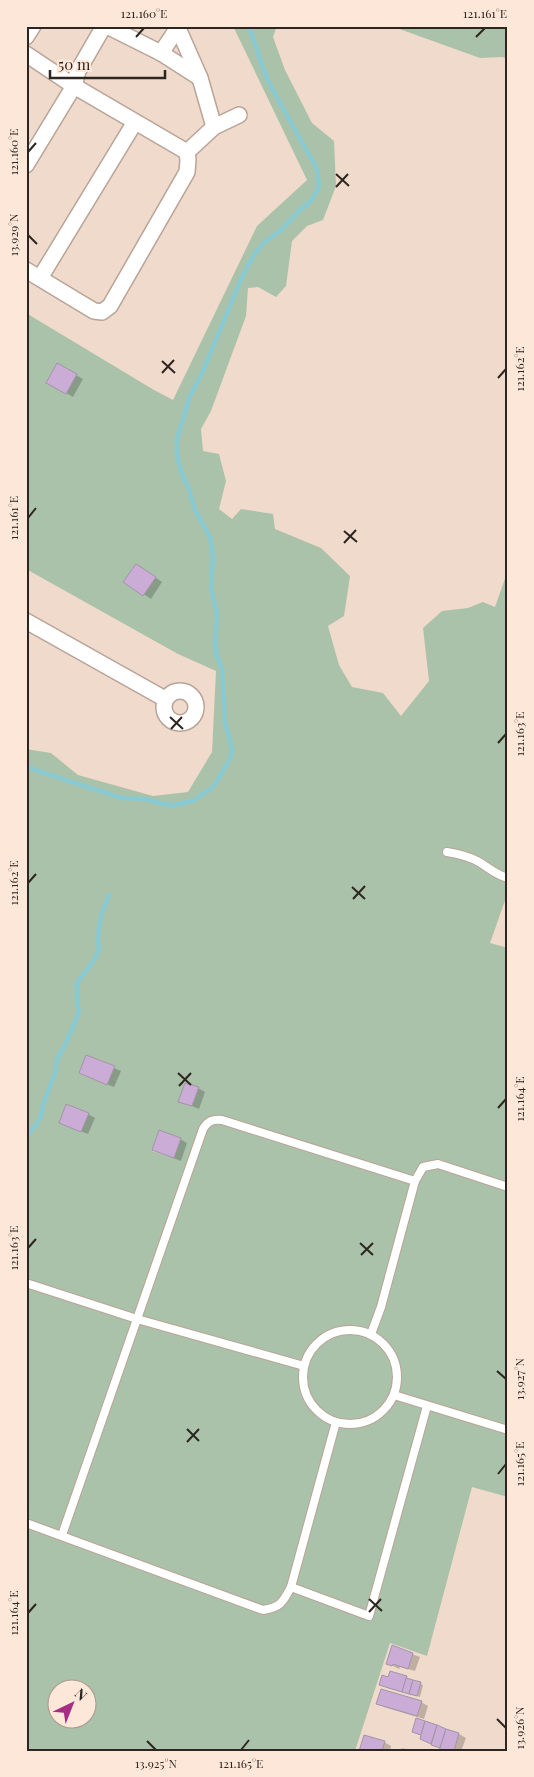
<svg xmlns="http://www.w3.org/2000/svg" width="534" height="1777" viewBox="0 0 534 1777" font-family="'Playfair Display',serif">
<rect width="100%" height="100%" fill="#f0dacc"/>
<!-- green -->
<g fill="#aac2a9" fill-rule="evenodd">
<path d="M233,26H277L273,37L285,70L312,123L334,141L336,186L323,220L307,226L292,241L286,286L276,297L258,287L248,288L246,316L211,411L201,429L203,451L219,454L226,481L219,509L232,519L241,509L273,514L275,529L321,548L350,576L344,616L328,626L339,665L352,687L383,693L401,716L429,681L423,628L442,611L468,608L483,602L495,607L508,570V892L490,943L508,948V1497L472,1487L427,1656L390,1643L355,1751H26V749L51,753L78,775L153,796L188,792L212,752L216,671L178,654L26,569V313L154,390L173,400L257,226L307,180ZM159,1131L181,1138L174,1158L152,1151ZM58,1690H88V1720H58Z"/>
<polygon points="391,26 508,26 508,59 502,57 480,58"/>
</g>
<!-- shadow -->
<g fill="#0003">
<polygon points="58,365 83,379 73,397 48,382"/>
<polygon points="143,569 162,582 151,599 125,582"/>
<polygon points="114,1068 121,1071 114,1087 87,1076"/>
<polygon points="198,1088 205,1092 199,1109 180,1101"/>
<polygon points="88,1114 95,1118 88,1134 67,1126"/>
<polygon points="180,1139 187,1143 181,1161 153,1150"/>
<polygon points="393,1647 420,1657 415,1671 400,1667 399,1669 387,1663"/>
<polygon points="406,1677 423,1685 420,1697 387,1688 380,1684 388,1679"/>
<polygon points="421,1702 428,1706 424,1719 384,1707 378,1703"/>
<polygon points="417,1720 459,1734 466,1738 461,1751 440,1751 441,1748 424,1741 422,1736 413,1732"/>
<polygon points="384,1742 391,1746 390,1751 361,1751"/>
<polygon points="402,1748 411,1751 401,1751"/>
</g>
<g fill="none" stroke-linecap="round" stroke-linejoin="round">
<!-- stream -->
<g stroke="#89cad2" stroke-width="4.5">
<path d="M26,765L38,771L122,798L145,799L163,804L173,805L193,801L214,786L231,757L232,748L225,722L222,668L216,654L215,645L217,614L211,588L213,557L210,537L194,508L189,489L182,474L177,455V439L190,396L203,371L242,277L255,253L266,241L280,231L300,210L312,200L319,186L317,169L269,83C260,65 257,44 248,26"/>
<path d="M26,1137L37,1124L42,1114L43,1105L55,1073L57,1059L64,1047L75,1023L79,1011L77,1004V982C83,976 98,956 99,949C99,947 98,944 98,941C98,937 100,917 102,913C104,907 107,902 109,895"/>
</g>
</g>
<!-- building -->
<g fill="#caacd6" stroke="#a295a7">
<polygon points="57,363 77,374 66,394 46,383"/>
<polygon points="136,564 156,577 143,596 123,582"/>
<polygon points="86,1055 115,1066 107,1085 79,1073"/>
<polygon points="185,1083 199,1087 192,1106 178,1102"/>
<polygon points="66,1104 89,1113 81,1132 59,1123"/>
<polygon points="159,1130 181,1138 174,1158 152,1150"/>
<polygon points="392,1645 413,1653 408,1669 393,1664 392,1666 386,1664"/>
<polygon points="390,1671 407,1676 402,1692 379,1685 382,1675 388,1677"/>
<polygon points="406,1678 413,1680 409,1694 402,1692"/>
<polygon points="413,1680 421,1682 417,1696 409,1694"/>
<polygon points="381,1689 422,1701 417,1716 376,1704"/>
<polygon points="416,1718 425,1721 421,1735 412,1732"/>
<polygon points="425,1721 437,1725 431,1744 420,1739"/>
<polygon points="437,1725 446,1729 440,1748 431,1745"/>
<polygon points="446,1729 459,1733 454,1751 439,1751"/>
<polygon points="364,1735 385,1741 382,1751 359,1751"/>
</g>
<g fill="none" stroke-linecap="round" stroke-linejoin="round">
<defs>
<g id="lane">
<path d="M447,852C459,854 469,856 479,862C489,868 496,875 508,878"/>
<polyline points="26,1283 137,1319 304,1366"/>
<circle cx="350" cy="1377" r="47"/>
<polyline points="371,1334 381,1307 415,1181 423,1167 438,1164 508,1187"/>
<polyline points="394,1395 508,1430"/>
<path d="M26,1523L263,1610C281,1607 283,1602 291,1587L336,1422"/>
<path d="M62,1535L203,1129C208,1121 212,1119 222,1120L415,1181"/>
<polyline points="291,1587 369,1616 427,1406"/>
</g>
<g id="street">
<polyline points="107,26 161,53 200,78"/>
<polyline points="178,28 200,78 214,127"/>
<polyline points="26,37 33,26"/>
<polyline points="161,53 179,26"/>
<polyline points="26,54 74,86 187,152 188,160 187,172 110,306 102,312 94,311 26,270"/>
<polyline points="187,152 214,127 239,115"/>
<polyline points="26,165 74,86 78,71 104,26"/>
<polyline points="40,278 135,122"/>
<polyline points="26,621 165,699"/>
<circle cx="180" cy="707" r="16"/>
</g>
</defs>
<!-- lane casing -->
<use href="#lane" stroke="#b9a497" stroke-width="10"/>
<!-- street casing -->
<use href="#street" stroke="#b9a497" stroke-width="18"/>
<!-- lane -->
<use href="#lane" stroke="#fff" stroke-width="8"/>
<!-- street -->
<use href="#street" stroke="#fff" stroke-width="15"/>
</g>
<!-- ticks -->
<path fill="none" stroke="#2d2520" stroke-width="2" d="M136,37L144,28M476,37L485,28M28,152L36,143M336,174L349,186M336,187L348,174M28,235L37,244M162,361L175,373M162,373L174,360M498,378L506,369M28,518L36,508M344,531L357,542M344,543L356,530M170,717L183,729M171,729L182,717M498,743L506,734M28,883L36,874M352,887L365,899M353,899L365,886M178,1073L191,1085M179,1086L191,1073M498,1108L506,1099M360,1243L373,1255M28,1248L36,1239M361,1255L373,1243M497,1371L506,1379M187,1429L199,1441M187,1442L199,1429M498,1474L506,1464M369,1599L382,1611M369,1612L381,1599M28,1613L36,1604M497,1719L506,1728M147,1741L156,1750M241,1750L249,1740"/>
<!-- border -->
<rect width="534" height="1777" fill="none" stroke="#fde7d9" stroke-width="55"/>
<!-- north arrow -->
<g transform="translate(72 1704) rotate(43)"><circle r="24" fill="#fde7d9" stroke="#aa998f"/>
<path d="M0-4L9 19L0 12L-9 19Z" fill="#a52d84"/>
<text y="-8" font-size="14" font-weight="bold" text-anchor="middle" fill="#2d2520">N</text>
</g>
<!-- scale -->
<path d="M50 70v8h115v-8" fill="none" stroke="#2d2520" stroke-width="2.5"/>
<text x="58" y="70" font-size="15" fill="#2d2520" stroke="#fde7d9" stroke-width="4" paint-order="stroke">50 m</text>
<rect x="28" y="28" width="478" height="1722" fill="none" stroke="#2d2520" stroke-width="2"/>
<g font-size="12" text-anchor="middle" fill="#2d2520">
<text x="144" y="18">121.160°E</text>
<text x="485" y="18">121.161°E</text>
<text transform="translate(14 152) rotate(-90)" y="4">121.160°E</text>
<text transform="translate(14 235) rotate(-90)" y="4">13.929°N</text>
<text transform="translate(520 369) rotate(-90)" y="4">121.162°E</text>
<text transform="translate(14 518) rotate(-90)" y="4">121.161°E</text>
<text transform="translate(520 734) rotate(-90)" y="4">121.163°E</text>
<text transform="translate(14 883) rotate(-90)" y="4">121.162°E</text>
<text transform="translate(520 1099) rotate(-90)" y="4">121.164°E</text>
<text transform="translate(14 1248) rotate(-90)" y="4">121.163°E</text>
<text transform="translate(520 1379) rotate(-90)" y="4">13.927°N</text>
<text transform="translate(520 1464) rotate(-90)" y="4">121.165°E</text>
<text transform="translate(14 1613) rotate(-90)" y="4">121.164°E</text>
<text transform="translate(520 1728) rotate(-90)" y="4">13.926°N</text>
<text x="156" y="1768">13.925°N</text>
<text x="241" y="1768">121.165°E</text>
</g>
</svg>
